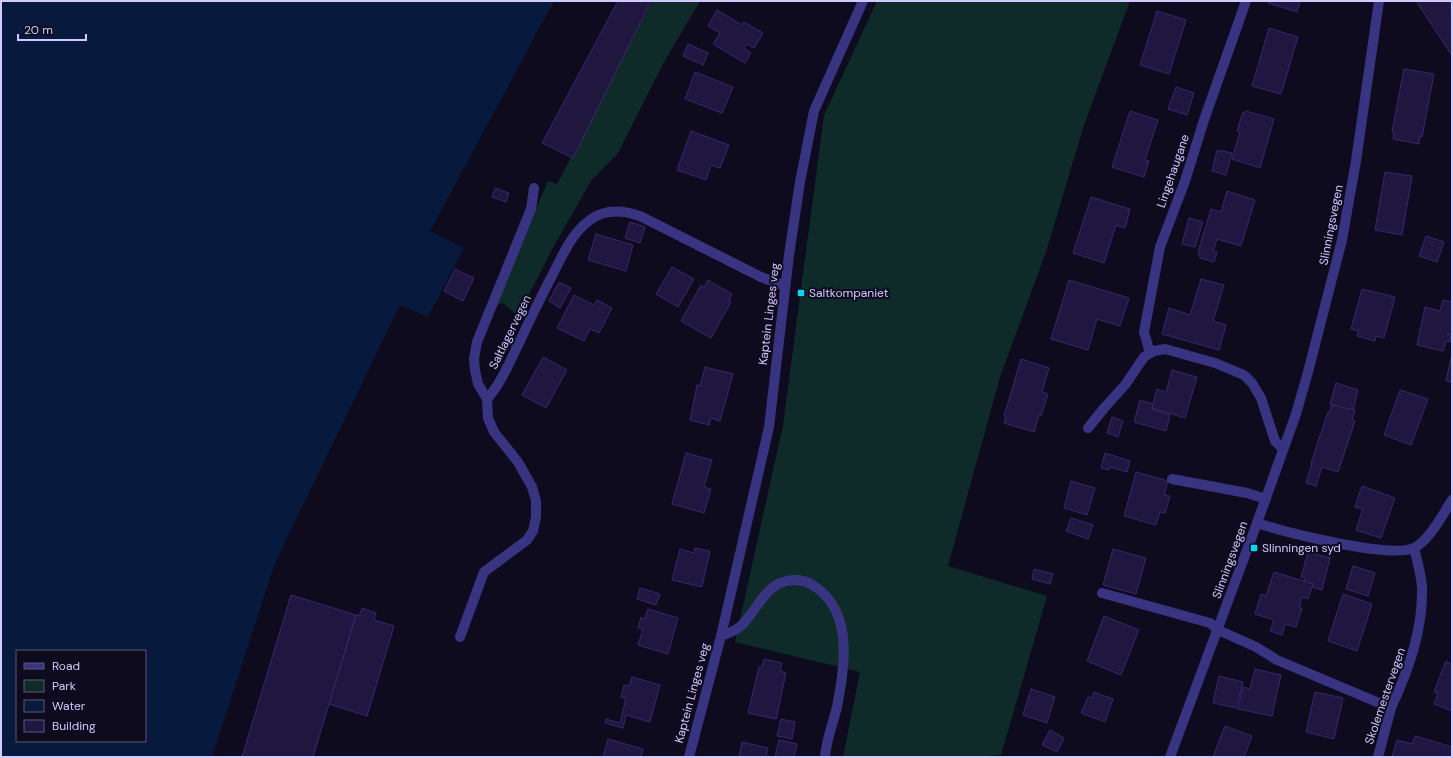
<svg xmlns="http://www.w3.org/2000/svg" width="1453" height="758" viewBox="0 0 1453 758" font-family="'DM Sans',sans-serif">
<rect width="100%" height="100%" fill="#0f0b1f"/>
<!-- green -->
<g fill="#0e2a29">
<polygon points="652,1 700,1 663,64 618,153 591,181 555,244 518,316 503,303 494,306 548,181 557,184"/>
<polygon points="877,1 1130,1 1084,125 1046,252 1000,377 948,566 1047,596 1001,755 975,757 843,757 860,672 735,642 783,425 824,115"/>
</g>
<!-- water -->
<path fill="#07193d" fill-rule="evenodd" d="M1,1H554L430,231L464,248L428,317L400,305L275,563L212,757H1ZM17,651H145V741H17Z"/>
<!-- building -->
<g fill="#201741" stroke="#37276e">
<polygon points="618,1 651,1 573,158 542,143"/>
<polygon points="1268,1 1300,1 1297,12 1268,3"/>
<polygon points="1416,1 1451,1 1452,53 1451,54"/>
<polygon points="717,10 742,25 744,22 763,33 754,48 747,44 744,48 751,53 745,63 713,44 720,33 708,26"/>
<polygon points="1157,11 1186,20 1169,74 1140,65"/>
<polygon points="1269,28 1298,37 1281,94 1252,86"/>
<polygon points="688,44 708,53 703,65 683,56"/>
<polygon points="1404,69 1434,74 1422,137 1420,136 1419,144 1393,139 1394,132 1392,131"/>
<polygon points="695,72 733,87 722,113 685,99"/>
<polygon points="1176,87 1194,93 1187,115 1168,109"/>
<polygon points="1130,111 1158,120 1145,160 1149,161 1144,177 1112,167"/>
<polygon points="1246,111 1274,119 1260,168 1232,159 1240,132 1237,131 1243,112 1245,113"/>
<polygon points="691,131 729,145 720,168 711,165 706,180 677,170"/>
<polygon points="1217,150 1232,153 1226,175 1212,171"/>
<polygon points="1385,172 1412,176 1402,235 1375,230"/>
<polygon points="495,188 509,193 506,202 492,197"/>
<polygon points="1227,191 1255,200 1241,246 1217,239 1213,251 1217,252 1214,262 1200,258 1198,252 1211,209 1221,212"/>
<polygon points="1091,197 1130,209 1125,228 1116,225 1104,263 1073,253"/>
<polygon points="1189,218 1203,222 1195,247 1182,244"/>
<polygon points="630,222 645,227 640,243 625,238"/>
<polygon points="596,234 633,245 626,271 588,260"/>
<polygon points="1426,236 1444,242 1437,262 1419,256"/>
<polygon points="672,267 694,279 678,307 656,294"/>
<polygon points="455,269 474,278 463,301 444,291"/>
<polygon points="1201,279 1224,285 1213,321 1226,325 1219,350 1162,334 1169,308 1190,315"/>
<polygon points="708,280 732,294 729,300 731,302 711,338 681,321 701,285 704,287"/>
<polygon points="1069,280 1129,298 1120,326 1097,319 1088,350 1051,339"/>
<polygon points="559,282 571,288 560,308 549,301"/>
<polygon points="1362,289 1395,297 1384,338 1376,336 1375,341 1357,336 1359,331 1351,329"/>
<polygon points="574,295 594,305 597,300 612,308 599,333 590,329 584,341 557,328"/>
<polygon points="1443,300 1452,302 1452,334 1447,334 1451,335 1450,342 1446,341 1443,351 1417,345 1425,307 1440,311"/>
<polygon points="543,357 567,370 546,408 522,395"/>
<polygon points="1451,358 1452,358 1452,382 1446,381"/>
<polygon points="1021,359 1049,368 1042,392 1048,394 1041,416 1039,415 1034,432 1004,423 1006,416 1004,416"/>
<polygon points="705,367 733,374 720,421 711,418 709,425 690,420 697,385 700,386"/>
<polygon points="1172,370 1197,377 1185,418 1152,408 1157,389 1166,392"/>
<polygon points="1336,383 1358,390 1353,411 1330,404"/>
<polygon points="1400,390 1428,399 1411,445 1384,435"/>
<polygon points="1140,400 1153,404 1152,409 1170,415 1166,431 1134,422"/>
<polygon points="1332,405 1355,410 1352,420 1355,421 1338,472 1322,467 1316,486 1306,483 1312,463 1311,463 1328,412 1329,413"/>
<polygon points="1112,417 1123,421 1118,437 1107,433"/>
<polygon points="686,453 712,460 704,487 711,489 704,513 672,504"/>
<polygon points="1105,453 1130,461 1127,472 1110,467 1109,470 1101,468"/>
<polygon points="1136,472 1168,481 1164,495 1170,496 1165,513 1160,512 1156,525 1124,516"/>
<polygon points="1071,481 1095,488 1087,515 1064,508"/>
<polygon points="1362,486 1395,498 1381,538 1356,530 1363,509 1355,507"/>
<polygon points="1071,518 1093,525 1088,539 1066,531"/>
<polygon points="695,548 710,551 702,587 672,580 680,549 694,553"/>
<polygon points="1113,549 1146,558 1136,594 1103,585"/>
<polygon points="1308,552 1330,558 1322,590 1312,587 1313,584 1304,581 1305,578 1301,577"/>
<polygon points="1353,566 1375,573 1368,596 1346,589"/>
<polygon points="1034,569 1053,574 1050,584 1032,579"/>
<polygon points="1274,572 1313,584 1308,599 1302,597 1299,608 1302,608 1296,627 1285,624 1282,635 1270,631 1274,620 1255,614 1261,594 1266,596"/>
<polygon points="640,588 660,594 656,605 637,599"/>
<polygon points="1343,594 1372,604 1357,651 1328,641"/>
<polygon points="291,595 356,615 313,757 242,757"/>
<polygon points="362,608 376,613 374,620 394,626 367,716 329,704 356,615 359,616"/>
<polygon points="648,609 678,618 668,654 638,645 643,629 638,628 641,617 645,619"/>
<polygon points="1104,616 1139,630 1121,675 1087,661"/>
<polygon points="764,659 782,663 780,671 786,673 776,719 748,713 759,667 762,667"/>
<polygon points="1446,661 1452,664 1452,711 1434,704 1438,693 1434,692"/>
<polygon points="1255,669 1281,675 1272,716 1238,709 1243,687 1250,689"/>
<polygon points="1219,676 1243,682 1236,708 1213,703"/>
<polygon points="632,677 660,685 650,722 626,715 623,728 605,723 606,719 620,723 626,698 621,697 624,685 629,686"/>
<polygon points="1031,689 1055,697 1047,723 1023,715"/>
<polygon points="1094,692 1113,699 1105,722 1081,713 1088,697 1092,698"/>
<polygon points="1315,692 1343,698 1334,739 1306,732"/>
<polygon points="781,719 795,722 792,739 777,736"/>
<polygon points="1225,726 1252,736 1244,757 1213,757"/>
<polygon points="1050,730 1064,738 1057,752 1042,745"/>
<polygon points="1415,736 1449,746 1452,748 1452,757 1392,757 1397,740 1412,744"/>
<polygon points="608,739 643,749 641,757 603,757"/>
<polygon points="779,740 797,744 794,757 775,757"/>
<polygon points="742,742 768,748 766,757 739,757"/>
</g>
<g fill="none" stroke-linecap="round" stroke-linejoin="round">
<!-- service -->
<g stroke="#383481" stroke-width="10">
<polyline points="1150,353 1144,332 1160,247 1185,181 1204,120 1246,1"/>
<polyline points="1088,428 1105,407 1125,385 1144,357 1154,351 1165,349 1215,363 1244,375 1252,383 1261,398 1275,441 1283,449"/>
<polyline points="1172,479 1247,493 1266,499"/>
<path d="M1257,523C1284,532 1390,559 1414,548C1429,541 1443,514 1452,500"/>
<path d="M1102,593L1210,623L1218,630L1256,647L1277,660L1391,708C1409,669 1423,630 1422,587C1421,574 1417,560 1414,548"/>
<path d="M721,636C728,633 736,631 742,625C755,612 763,591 780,583C794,577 806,580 817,588C854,615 844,669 837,707C833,724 826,740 825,757"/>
<polyline points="460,637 484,572 527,540 533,531 536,517 536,501 532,487 518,462 494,432 488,418 487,399 478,384 475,370 474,359 477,342 531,209 534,188"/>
</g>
<!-- minor -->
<g stroke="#383481" stroke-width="10">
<path d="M487,399C502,382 510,361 520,341C531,317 543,293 555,270C564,252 573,232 590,220C606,208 624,210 642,217L761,277L785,286"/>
<polyline points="1378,757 1391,708"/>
</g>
<!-- tertiary -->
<g stroke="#383481" stroke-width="10">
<polyline points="689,757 721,636 769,427 789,255 800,182 814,111 863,1"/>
<polyline points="1170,757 1257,523 1296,414 1308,372 1342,240 1356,161 1379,1"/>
</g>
</g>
<!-- markers -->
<g fill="#00d8f5" stroke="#0f0b1f" stroke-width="1.5">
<rect x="797" y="289" width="8" height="8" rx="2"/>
<rect x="1250" y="544" width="8" height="8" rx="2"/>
</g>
<g text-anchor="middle" stroke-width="4" stroke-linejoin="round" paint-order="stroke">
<!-- street labels -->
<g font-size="12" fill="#d1caff" stroke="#0f0b1f">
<text transform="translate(1173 171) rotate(-71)" y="4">Lingehaugane</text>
<text transform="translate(1331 225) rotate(-79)" y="4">Slinningsvegen</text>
<text transform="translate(769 314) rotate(-83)" y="4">Kaptein Linges veg</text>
<text transform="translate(510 332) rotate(-64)" y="4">Saltlagervegen</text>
<text transform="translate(1230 560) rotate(-70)" y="4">Slinningsvegen</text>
<text transform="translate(692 693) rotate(-75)" y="4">Kaptein Linges veg</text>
<text transform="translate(1385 696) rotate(-71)" y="4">Skolemestervegen</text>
</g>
<!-- poi labels -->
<g font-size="12" fill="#d1caff" stroke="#0f0b1f" text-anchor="start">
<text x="809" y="297">Saltkompaniet</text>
<text x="1262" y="552">Slinningen syd</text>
</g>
</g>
<!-- border -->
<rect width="1453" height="758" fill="none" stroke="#d1caff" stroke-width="4"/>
<!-- legend -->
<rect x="16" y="650" width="130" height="92" fill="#0f0b1f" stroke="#5d5779"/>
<rect x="24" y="663" width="20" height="6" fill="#383481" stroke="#5d5779"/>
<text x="52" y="670" font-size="12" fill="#d1caff">Road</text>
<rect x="24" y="680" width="20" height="12" fill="#0e2a29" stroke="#5d5779"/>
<text x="52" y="690" font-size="12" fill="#d1caff">Park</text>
<rect x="24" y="700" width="20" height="12" fill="#07193d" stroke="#5d5779"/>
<text x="52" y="710" font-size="12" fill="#d1caff">Water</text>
<rect x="24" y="720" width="20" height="12" fill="#201741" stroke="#5d5779"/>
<text x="52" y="730" font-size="12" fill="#d1caff">Building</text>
<!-- scale -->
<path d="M18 34v6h68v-6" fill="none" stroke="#d1caff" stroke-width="2"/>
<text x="24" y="34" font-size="12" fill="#d1caff" stroke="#0f0b1f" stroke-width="3" paint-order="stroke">20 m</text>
</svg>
